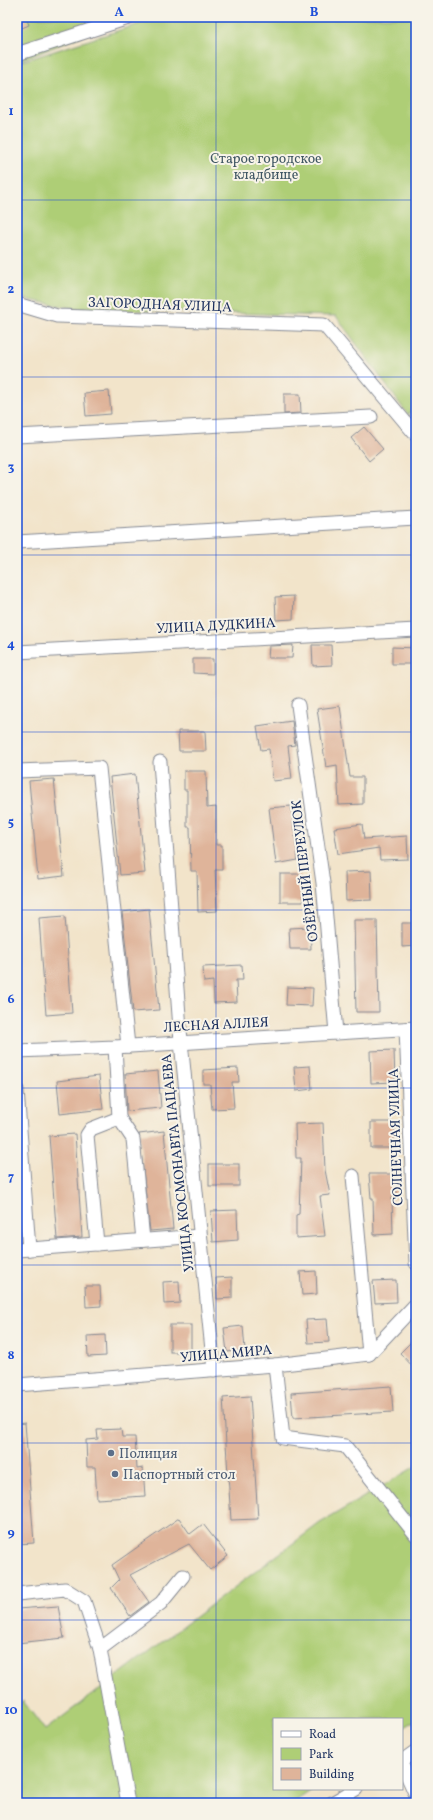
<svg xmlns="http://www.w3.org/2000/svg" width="433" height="1820" viewBox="0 0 433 1820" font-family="Vollkorn,serif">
<rect width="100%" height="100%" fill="#f7f3e8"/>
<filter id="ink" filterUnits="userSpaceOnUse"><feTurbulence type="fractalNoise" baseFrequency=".025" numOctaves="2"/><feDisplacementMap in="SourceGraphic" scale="8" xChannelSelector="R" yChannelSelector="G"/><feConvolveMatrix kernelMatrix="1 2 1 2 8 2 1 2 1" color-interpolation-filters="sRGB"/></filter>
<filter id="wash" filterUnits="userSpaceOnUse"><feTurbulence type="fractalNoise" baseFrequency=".012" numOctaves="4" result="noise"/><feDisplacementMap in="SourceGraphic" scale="16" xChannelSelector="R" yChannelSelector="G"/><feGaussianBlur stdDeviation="0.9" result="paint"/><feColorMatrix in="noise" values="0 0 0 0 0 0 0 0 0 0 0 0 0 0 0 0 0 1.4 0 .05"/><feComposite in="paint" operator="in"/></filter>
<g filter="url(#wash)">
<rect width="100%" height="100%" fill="#f2e4ca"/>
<!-- green -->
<g fill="#aece76" stroke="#647e6a">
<polygon points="17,17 128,17 17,62"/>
<polygon points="161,17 416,17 416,404 408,415 336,316 77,309 30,300 17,295 17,63"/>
<polygon points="416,1466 416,1720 402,1729 402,1719 274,1719 274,1789 313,1789 293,1803 17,1803 17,1707 23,1701 45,1730 320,1523"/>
</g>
<g id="blocks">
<!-- building -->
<g fill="#dfb49a">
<polygon points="17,17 26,17 29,25 17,30"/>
<polygon points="109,391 111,414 86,416 84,393"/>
<polygon points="284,394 300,394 301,413 284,414"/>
<polygon points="364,427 383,449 369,461 351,438"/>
<polygon points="294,596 293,619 276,620 275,597"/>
<polygon points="293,645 292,658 268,658 269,646"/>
<polygon points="312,645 331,645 332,665 313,666"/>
<polygon points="392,647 416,648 416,664 392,664"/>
<polygon points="193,659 213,659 213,674 193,673"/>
<polygon points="340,706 350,777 363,777 363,804 339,805 337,765 326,767 317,709"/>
<polygon points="292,721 295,745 288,746 292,779 273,781 269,749 261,750 257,726"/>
<polygon points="178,731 205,731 206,751 179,751"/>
<polygon points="184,771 206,771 207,808 216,807 216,845 222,845 222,870 215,870 217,911 198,912 197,871 191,871 190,827 187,827 187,790 184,790"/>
<polygon points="135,774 145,873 120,875 110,777"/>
<polygon points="54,779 64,876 38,879 29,781"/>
<polygon points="291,806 298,860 276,864 269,808"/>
<polygon points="362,824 364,839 407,836 408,859 380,860 379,848 338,854 334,828"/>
<polygon points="371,871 372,900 346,901 345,872"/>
<polygon points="280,874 300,874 301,882 303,882 303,902 280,902"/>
<polygon points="149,909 159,1010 133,1012 122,912"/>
<polygon points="65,916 72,1013 46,1015 39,918"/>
<polygon points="354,920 377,920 379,1012 356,1012"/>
<polygon points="402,923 416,923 416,946 402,947"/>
<polygon points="310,927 311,949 290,949 289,928"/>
<polygon points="242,965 243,980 236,980 237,1002 214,1003 213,981 204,982 203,967"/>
<polygon points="287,987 313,988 312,1006 286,1005"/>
<polygon points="394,1050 395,1082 371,1083 370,1051"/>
<polygon points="310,1066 312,1089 296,1091 294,1067"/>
<polygon points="238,1068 239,1082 232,1082 234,1108 212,1109 210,1084 203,1084 203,1070"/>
<polygon points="158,1071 161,1108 127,1111 125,1074"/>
<polygon points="99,1076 103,1109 60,1114 57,1081"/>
<polygon points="371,1122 395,1122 394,1148 371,1148"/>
<polygon points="323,1123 325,1170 330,1195 320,1196 325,1236 296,1238 296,1215 299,1214 301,1158 296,1158 295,1124"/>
<polygon points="164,1131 173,1229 150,1231 139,1134"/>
<polygon points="75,1134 82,1237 57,1239 49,1136"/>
<rect x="209" y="1164" width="30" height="22"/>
<polygon points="369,1174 395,1174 397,1198 392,1198 393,1234 374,1235 373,1198 371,1198"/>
<polygon points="237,1210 238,1240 213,1242 211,1211"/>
<polygon points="316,1271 317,1294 302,1295 300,1272"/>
<polygon points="232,1277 232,1298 217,1299 216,1278"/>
<polygon points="396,1280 397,1302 375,1303 373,1281"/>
<polygon points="179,1281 180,1303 164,1304 163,1282"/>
<polygon points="85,1286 100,1286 101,1306 86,1307"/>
<polygon points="327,1319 329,1342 308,1343 306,1320"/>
<rect x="170" y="1325" width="21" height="27"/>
<polygon points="243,1326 245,1350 227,1352 224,1328"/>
<polygon points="105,1335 106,1356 88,1357 87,1336"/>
<polygon points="411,1342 416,1348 416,1370 400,1353"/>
<polygon points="391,1386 393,1412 293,1418 291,1393"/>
<polygon points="250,1396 258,1519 231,1520 223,1398"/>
<polygon points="25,1423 34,1543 17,1544 17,1424"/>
<polygon points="121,1429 122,1437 135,1437 137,1469 143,1468 145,1496 97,1499 95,1467 87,1467 86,1440 98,1439 97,1430"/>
<polygon points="179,1518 190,1534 203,1524 228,1556 210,1570 189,1544 130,1575 149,1602 130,1616 111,1588 119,1580 112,1565"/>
<polygon points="58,1606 64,1638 17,1643 17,1609"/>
</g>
</g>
</g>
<g filter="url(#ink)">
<use href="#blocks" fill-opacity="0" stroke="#868a94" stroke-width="1"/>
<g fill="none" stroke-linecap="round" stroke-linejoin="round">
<defs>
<g id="minor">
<polyline points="17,54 131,17"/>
<polyline points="17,304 57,316 324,325 416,435"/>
<polyline points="17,436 371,417"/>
<polyline points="17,542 416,518"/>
<polyline points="17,652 416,630"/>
<polyline points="298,705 323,883 336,1033"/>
<polyline points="160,762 181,1042 214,1370"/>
<polyline points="17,771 99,768 128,1046"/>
<polyline points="406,1029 416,1263"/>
<polyline points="17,1051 115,1047 416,1028"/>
<polyline points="17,1090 29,1249"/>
<polyline points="119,1118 133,1139 143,1240"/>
<polyline points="353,1176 369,1354"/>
<polyline points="97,1244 87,1135 91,1129 119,1118 115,1047"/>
<polyline points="17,1250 200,1236"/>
<polyline points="275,1365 283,1438 345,1446 416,1535"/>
<polyline points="17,1385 275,1365 369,1354 416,1304"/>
<polyline points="17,1594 65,1589 84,1601 100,1649 128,1803"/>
<polyline points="100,1649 161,1603 183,1576"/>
<polyline points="402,1761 416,1751"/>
<polyline points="402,1764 416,1795"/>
<polyline points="332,1803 356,1789"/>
</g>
</defs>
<!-- minor casing -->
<use href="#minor" stroke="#868a94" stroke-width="15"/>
<!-- minor -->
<use href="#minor" stroke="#fff" stroke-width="13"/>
</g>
</g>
<!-- grid -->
<path fill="none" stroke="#1d4ed8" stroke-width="1" stroke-opacity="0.55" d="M216,17V1803M17,200H416M17,377H416M17,555H416M17,732H416M17,910H416M17,1088H416M17,1265H416M17,1443H416M17,1620H416"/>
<!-- markers -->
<g fill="#5c6f8a" stroke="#f7f3e8" stroke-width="1.5">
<circle cx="111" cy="1453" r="4"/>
<circle cx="115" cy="1474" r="4"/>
</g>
<g text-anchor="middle" stroke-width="4" stroke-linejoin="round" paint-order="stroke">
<!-- park labels -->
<g font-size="14" fill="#405764" stroke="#f7f3e8">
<text x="266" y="163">Старое городское<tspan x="266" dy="16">кладбище</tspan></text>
</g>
<!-- street labels -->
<g font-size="14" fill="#1b2f5e" stroke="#f7f3e8">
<text transform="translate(160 304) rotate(2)" y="5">ЗАГОРОДНАЯ УЛИЦА</text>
<text transform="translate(216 625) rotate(-3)" y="5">УЛИЦА ДУДКИНА</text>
<text transform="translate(304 871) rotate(-97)" y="5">ОЗЁРНЫЙ ПЕРЕУЛОК</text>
<text transform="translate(216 1024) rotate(-3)" y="5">ЛЕСНАЯ АЛЛЕЯ</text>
<text transform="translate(395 1137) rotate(-92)" y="5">СОЛНЕЧНАЯ УЛИЦА</text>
<text transform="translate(177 1163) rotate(-96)" y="5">УЛИЦА КОСМОНАВТА ПАЦАЕВА</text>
<text transform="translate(226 1353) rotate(-5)" y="5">УЛИЦА МИРА</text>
</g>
<!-- service labels -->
<g font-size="14" fill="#4e5e75" stroke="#f7f3e8" text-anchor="start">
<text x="119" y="1458">Полиция</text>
<text x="123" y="1479">Паспортный стол</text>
</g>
</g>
<!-- margin -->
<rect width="433" height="1820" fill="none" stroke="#f7f3e8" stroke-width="44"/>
<!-- legend -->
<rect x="273" y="1718" width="130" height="72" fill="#f7f3e8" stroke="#9fa5b1"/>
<rect x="281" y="1731" width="20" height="6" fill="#ffffff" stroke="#9fa5b1"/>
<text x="309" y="1738" font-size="12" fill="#1b2f5e">Road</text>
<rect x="281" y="1748" width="20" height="12" fill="#aece76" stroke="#9fa5b1"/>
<text x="309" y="1758" font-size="12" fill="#1b2f5e">Park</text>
<rect x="281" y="1768" width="20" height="12" fill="#dfb49a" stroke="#9fa5b1"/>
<text x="309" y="1778" font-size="12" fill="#1b2f5e">Building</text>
<rect x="22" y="22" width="389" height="1776" fill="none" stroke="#1d4ed8" stroke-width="1.5"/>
<g font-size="13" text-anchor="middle" font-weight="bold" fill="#1d4ed8">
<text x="119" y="16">A</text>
<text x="314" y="16">B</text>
<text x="11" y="115">1</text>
<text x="11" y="293">2</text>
<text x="11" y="471">3</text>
<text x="11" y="648">4</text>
<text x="11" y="826">5</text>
<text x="11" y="1003">6</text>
<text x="11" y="1181">7</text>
<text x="11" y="1359">8</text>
<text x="11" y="1536">9</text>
<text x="11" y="1714">10</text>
</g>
</svg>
